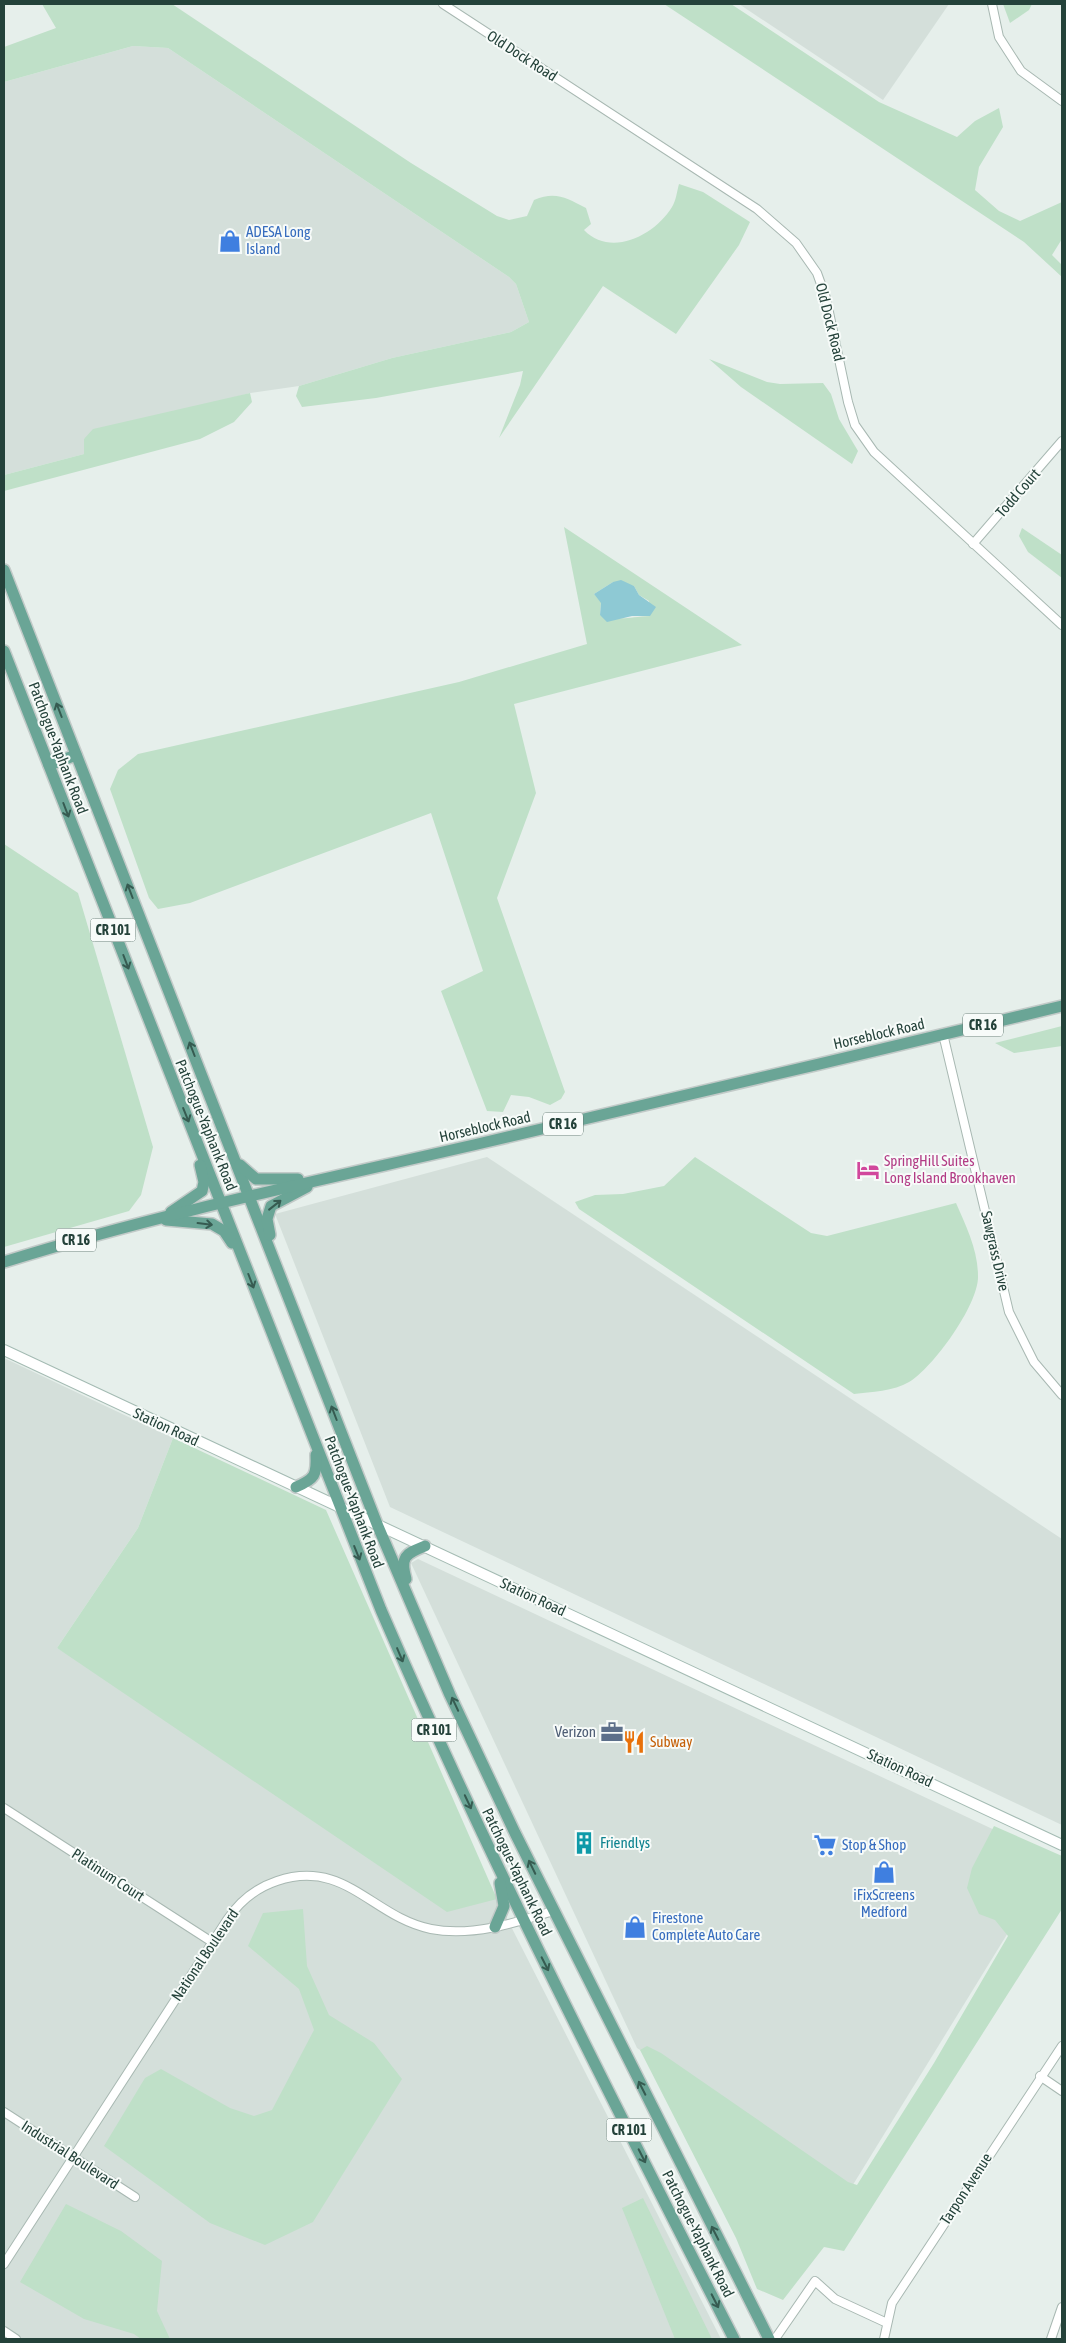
<svg xmlns="http://www.w3.org/2000/svg" width="1066" height="2343" viewBox="0 0 1066 2343" font-family="'Asap Condensed',sans-serif">
<rect width="100%" height="100%" fill="#e6efeb"/>
<!-- built -->
<g fill="#d4dfda">
<polygon points="739,4 949,4 883,100"/>
<polygon points="133,46 168,48 509,277 516,284 529,322 511,332 392,358 299,386 250,393 84,439 84,454 4,475 4,82"/>
<polygon points="487,1157 1062,1539 1062,1825 390,1507 275,1214"/>
<polygon points="4,1358 173,1438 138,1528 57,1648 497,1899 721,2339 4,2339"/>
<polygon points="418,1559 1054,1858 851,2188 637,2048 411,1563"/>
</g>
<!-- green -->
<g fill="#bfe0c8" fill-rule="evenodd">
<path d="M42,4H172L411,163L497,216L509,220L527,216L534,200C556,191 566,198 586,208L591,224L584,230C611,258 655,235 672,207C676,201 677,191 679,184L703,192L750,222L739,245L676,334L603,286L499,438L520,385L523,371L376,398L302,407L296,396L299,386L392,358L511,332L529,322L516,284L509,277L168,48L133,46L4,82V47L56,28Z"/>
<polygon points="664,4 731,4 879,102 957,137 975,121 999,108 1003,127 979,167 975,190 999,211 1020,221 1062,202 1062,239 1052,255 1062,265 1062,277 1024,242"/>
<polygon points="1003,4 1032,4 1029,10 1010,23"/>
<polygon points="709,359 767,382 780,384 823,383 831,394 839,419 858,451 852,464 741,387"/>
<polygon points="250,393 252,402 234,422 200,439 4,491 4,475 84,454 84,439 93,429"/>
<path d="M564,527L742,645L514,704L536,793L497,898L565,1092L561,1099L550,1105L529,1097L511,1095L503,1112L487,1111L441,991L483,971L431,813L190,903L158,909L149,898L110,789L118,770L138,754L459,682L587,644ZM613,582L634,586L639,595L649,601L650,616C629,617 622,621 600,615L601,602L594,594Z"/>
<polygon points="1022,528 1062,555 1062,578 1028,552 1019,536"/>
<polygon points="4,844 78,893 153,1147 141,1195 129,1211 4,1247"/>
<polygon points="1062,1026 1062,1046 1014,1053 995,1043"/>
<path d="M695,1157L811,1233L827,1236L956,1203C966,1226 978,1250 978,1276C979,1304 933,1368 909,1382C894,1391 871,1392 854,1394L579,1209L575,1202L595,1195L623,1194L664,1186Z"/>
<polygon points="173,1438 326,1510 497,1899 447,1912 57,1648 138,1528"/>
<polygon points="994,1826 1062,1856 1062,1909 844,2251 824,2247 783,2300 757,2289 736,2238 640,2050 647,2046 661,2053 848,2182 857,2185 934,2063 1008,1936 995,1920 979,1914 967,1888 972,1868"/>
<polygon points="303,1909 307,1966 329,2015 374,2043 402,2079 313,2222 265,2245 210,2223 104,2146 145,2078 161,2069 230,2108 254,2116 272,2110 314,2030 299,1989 248,1946 263,1913"/>
<polygon points="643,2198 712,2339 675,2339 622,2208"/>
<polygon points="66,2204 121,2231 162,2261 157,2311 170,2339 141,2339 134,2334 84,2319 20,2282"/>
</g>
<!-- water -->
<polygon fill="#8ec9d4" points="621,580 634,586 639,595 656,607 650,616 632,616 607,622 600,615 601,603 594,594 613,582"/>
<g fill="none" stroke-linecap="round" stroke-linejoin="round">
<defs>
<g id="minor">
<polyline points="443,4 757,209 796,243 817,273 826,298 848,402 855,425 874,452 1062,625"/>
<polyline points="992,4 999,37 1021,71 1062,101"/>
<polyline points="973,544 1062,441"/>
<polyline points="943,1034 1009,1312 1034,1362 1062,1395"/>
<polyline points="4,1808 212,1942"/>
<polyline points="1040,2076 1062,2091"/>
<polyline points="4,2112 135,2197"/>
<path d="M4,2264L227,1920C239,1902 256,1888 277,1881C345,1858 372,1917 431,1929C471,1937 515,1923 553,1911"/>
<polyline points="4,2331 16,2339"/>
<polyline points="775,2339 815,2281 835,2299 887,2323"/>
<polyline points="884,2339 892,2303 1062,2046"/>
<polyline points="1051,2339 1062,2307"/>
</g>
<polyline id="secondary" points="4,1350 1062,1845"/>
<g id="primary">
<polyline points="4,570 377,1524 450,1695 515,1833 769,2339"/>
<path d="M4,651L381,1610C488,1858 612,2099 734,2339"/>
<polyline points="49,765 76,755"/>
<polyline points="240,1165 256,1179 298,1179"/>
<polyline points="171,1212 202,1191 204,1182 200,1165"/>
<polyline points="166,1220 212,1224 224,1231 232,1243"/>
<polyline points="270,1235 267,1219 271,1206 307,1187"/>
<path d="M4,1262C161,1213 322,1180 482,1143C675,1099 869,1052 1062,1006"/>
<path d="M296,1487C315,1479 317,1475 316,1455"/>
<path d="M406,1579C400,1557 405,1554 425,1546"/>
<polyline points="495,1927 504,1906 500,1883"/>
</g>
</defs>
<!-- minor casing -->
<use href="#minor" stroke="#a8b8b2" stroke-width="10"/>
<!-- secondary casing -->
<use href="#secondary" stroke="#a4bbb3" stroke-width="12"/>
<!-- primary casing -->
<use href="#primary" stroke="#c2cac8" stroke-width="14"/>
<!-- minor -->
<use href="#minor" stroke="#fff" stroke-width="8"/>
<!-- secondary -->
<use href="#secondary" stroke="#fff" stroke-width="10"/>
<!-- primary -->
<use href="#primary" stroke="#6aa596" stroke-width="11"/>
</g>
<!-- one-way arrows -->
<defs><path id="oneway-shaft" d="M-6 0H5M1.5-3L5.5 0L1.5 3" fill="none" stroke-width="1.6" stroke-linecap="round" stroke-linejoin="round" transform="scale(1.25)"/></defs>
<g stroke="#365b51">
<use href="#oneway-shaft" transform="translate(59 710) rotate(-111)"/>
<use href="#oneway-shaft" transform="translate(66 810) rotate(69)"/>
<use href="#oneway-shaft" transform="translate(130 891) rotate(-111)"/>
<use href="#oneway-shaft" transform="translate(126 962) rotate(69)"/>
<use href="#oneway-shaft" transform="translate(192 1049) rotate(-111)"/>
<use href="#oneway-shaft" transform="translate(186 1115) rotate(68)"/>
<use href="#oneway-shaft" transform="translate(275 1205) rotate(-38)"/>
<use href="#oneway-shaft" transform="translate(205 1224) rotate(7)"/>
<use href="#oneway-shaft" transform="translate(251 1281) rotate(69)"/>
<use href="#oneway-shaft" transform="translate(334 1413) rotate(-111)"/>
<use href="#oneway-shaft" transform="translate(357 1553) rotate(68)"/>
<use href="#oneway-shaft" transform="translate(400 1655) rotate(67)"/>
<use href="#oneway-shaft" transform="translate(455 1704) rotate(-115)"/>
<use href="#oneway-shaft" transform="translate(468 1802) rotate(65)"/>
<use href="#oneway-shaft" transform="translate(532 1867) rotate(-116)"/>
<use href="#oneway-shaft" transform="translate(545 1964) rotate(63)"/>
<use href="#oneway-shaft" transform="translate(642 2088) rotate(-117)"/>
<use href="#oneway-shaft" transform="translate(642 2156) rotate(63)"/>
<use href="#oneway-shaft" transform="translate(715 2233) rotate(-117)"/>
<use href="#oneway-shaft" transform="translate(715 2301) rotate(63)"/>
</g>
<!-- icons -->
<defs>
<symbol id="shop-bare" viewBox="-9 -9 18 18"><path d="M-5-2.5h2.3a2.7 3.5 0 0 1 5.4 0H5L5.5 6h-11ZM-1.5-2.5h3a1.5 2.3 0 0 0-3 0Z" fill="#3f7fe0" stroke="#f7fbf9" stroke-width="2.5" paint-order="stroke"/></symbol>
<symbol id="hotel-bare" viewBox="-9 -9 18 18"><path d="M-6-4.5h1.5V1H6V5H4.5V3h-9V5H-6ZM-4 0a1.8 1.8 0 1 1 3.6 0ZM.5 0V-2.5h3Q6-2.5 6 0Z" fill="#d1479c" stroke="#f7fbf9" stroke-width="2.5" paint-order="stroke"/></symbol>
<symbol id="office-bare" viewBox="-9 -9 18 18"><path d="M-6-3h4V-5.5h4V-3h4V5H-6ZM-1-4.5V-3h2v-1.5ZM-6 0V1H6V0Z" fill="#5c6f8a" stroke="#f7fbf9" stroke-width="2.5" paint-order="stroke"/></symbol>
<symbol id="restaurant-bare" viewBox="-9 -9 18 18"><path d="M-5-6h1v4h1v-4h1v4h1v-4h1v5L-1.5 .5V6h-2V.5L-5-1ZM5-6V6H3V1.5H1.5Q1.5-4 5-6Z" fill="#e8710a" stroke="#f7fbf9" stroke-width="2.5" paint-order="stroke"/></symbol>
<symbol id="building-bare" viewBox="-9 -9 18 18"><path d="M-4-6H4V6H1V3H-1V6H-4ZM-2.5-4.3h1.7v1.8h-1.7ZM.8-4.3h1.7v1.8H.8ZM-2.5-1h1.7V.8h-1.7ZM.8-1h1.7V.8H.8Z" fill="#0f9aa8" stroke="#f7fbf9" stroke-width="2.5" paint-order="stroke"/></symbol>
<symbol id="supermarket-bare" viewBox="-9 -9 18 18"><path d="M-6-5.5h2.5l.6 2H6L4.5 2H-2.5L-4.4-4H-6ZM-1.5 3.2a1.3 1.3 0 1 0 .1 0ZM3 3.2a1.3 1.3 0 1 0 .1 0Z" fill="#3f7fe0" stroke="#f7fbf9" stroke-width="2.5" paint-order="stroke"/></symbol>
</defs>
<g fill-rule="evenodd">
<use href="#shop-bare" x="214" y="225" width="32" height="32"/>
<use href="#hotel-bare" x="852" y="1154" width="32" height="32"/>
<use href="#office-bare" x="596" y="1716" width="32" height="32"/>
<use href="#restaurant-bare" x="618" y="1726" width="32" height="32"/>
<use href="#building-bare" x="568" y="1827" width="32" height="32"/>
<use href="#supermarket-bare" x="809" y="1829" width="32" height="32"/>
<use href="#shop-bare" x="868" y="1856" width="32" height="32"/>
<use href="#shop-bare" x="619" y="1911" width="32" height="32"/>
</g>
<g text-anchor="middle" stroke-width="4" stroke-linejoin="round" paint-order="stroke">
<!-- shield labels -->
<g fill="#f7fbf9" stroke="#637a73" stroke-width="1">
<rect x="90.5" y="918.5" width="45" height="23" rx="4"/>
<rect x="963" y="1013.5" width="40" height="23" rx="4"/>
<rect x="543" y="1112.5" width="40" height="23" rx="4"/>
<rect x="56" y="1228.5" width="40" height="23" rx="4"/>
<rect x="411.5" y="1718.5" width="45" height="23" rx="4"/>
<rect x="606.5" y="2118.5" width="45" height="23" rx="4"/>
</g>
<g font-size="14" font-weight="bold" fill="#24423a">
<text x="113" y="935">CR 101</text>
<text x="983" y="1030">CR 16</text>
<text x="563" y="1129">CR 16</text>
<text x="76" y="1245">CR 16</text>
<text x="434" y="1735">CR 101</text>
<text x="629" y="2135">CR 101</text>
</g>
<!-- street labels -->
<g font-size="15" fill="#24423a" stroke="#f7fbf9">
<text transform="translate(522 56) rotate(33)" y="5">Old Dock Road</text>
<text transform="translate(830 322) rotate(76)" y="5">Old Dock Road</text>
<text transform="translate(1018 493) rotate(-49)" y="5">Todd Court</text>
<text transform="translate(58 748) rotate(69)" y="5">Patchogue-Yaphank Road</text>
<text transform="translate(879 1034) rotate(-13)" y="5">Horseblock Road</text>
<text transform="translate(206 1125) rotate(68)" y="5">Patchogue-Yaphank Road</text>
<text transform="translate(485 1127) rotate(-13)" y="5">Horseblock Road</text>
<text transform="translate(995 1251) rotate(77)" y="5">Sawgrass Drive</text>
<text transform="translate(166 1427) rotate(25)" y="5">Station Road</text>
<text transform="translate(354 1502) rotate(69)" y="5">Patchogue-Yaphank Road</text>
<text transform="translate(533 1597) rotate(25)" y="5">Station Road</text>
<text transform="translate(900 1768) rotate(25)" y="5">Station Road</text>
<text transform="translate(517 1872) rotate(64)" y="5">Patchogue-Yaphank Road</text>
<text transform="translate(108 1875) rotate(33)" y="5">Platinum Court</text>
<text transform="translate(205 1955) rotate(-56)" y="5">National Boulevard</text>
<text transform="translate(70 2155) rotate(33)" y="5">Industrial Boulevard</text>
<text transform="translate(966 2189) rotate(-57)" y="5">Tarpon Avenue</text>
<text transform="translate(698 2234) rotate(63)" y="5">Patchogue-Yaphank Road</text>
</g>
<!-- shop labels -->
<g font-size="15" fill="#366cbe" stroke="#f7fbf9" text-anchor="start">
<text x="246" y="237">ADESA Long<tspan x="246" dy="17">Island</tspan></text>
<text x="842" y="1850">Stop &amp; Shop</text>
<text x="884" y="1900" text-anchor="middle">iFixScreens<tspan x="884" dy="17">Medford</tspan></text>
<text x="652" y="1923">Firestone<tspan x="652" dy="17">Complete Auto Care</tspan></text>
</g>
<!-- hotel labels -->
<g font-size="15" fill="#b23c85" stroke="#f7fbf9" text-anchor="start">
<text x="884" y="1166">SpringHill Suites<tspan x="884" dy="17">Long Island Brookhaven</tspan></text>
</g>
<!-- service labels -->
<g font-size="15" fill="#4e5e75" stroke="#f7fbf9" text-anchor="end">
<text x="596" y="1737">Verizon</text>
</g>
<!-- food labels -->
<g font-size="15" fill="#c56008" stroke="#f7fbf9" text-anchor="start">
<text x="650" y="1747">Subway</text>
</g>
<!-- culture labels -->
<g font-size="15" fill="#0d838f" stroke="#f7fbf9" text-anchor="start">
<text x="600" y="1848">Friendlys</text>
</g>
</g>
<!-- border -->
<rect width="1066" height="2343" fill="none" stroke="#24423a" stroke-width="10"/>
</svg>
